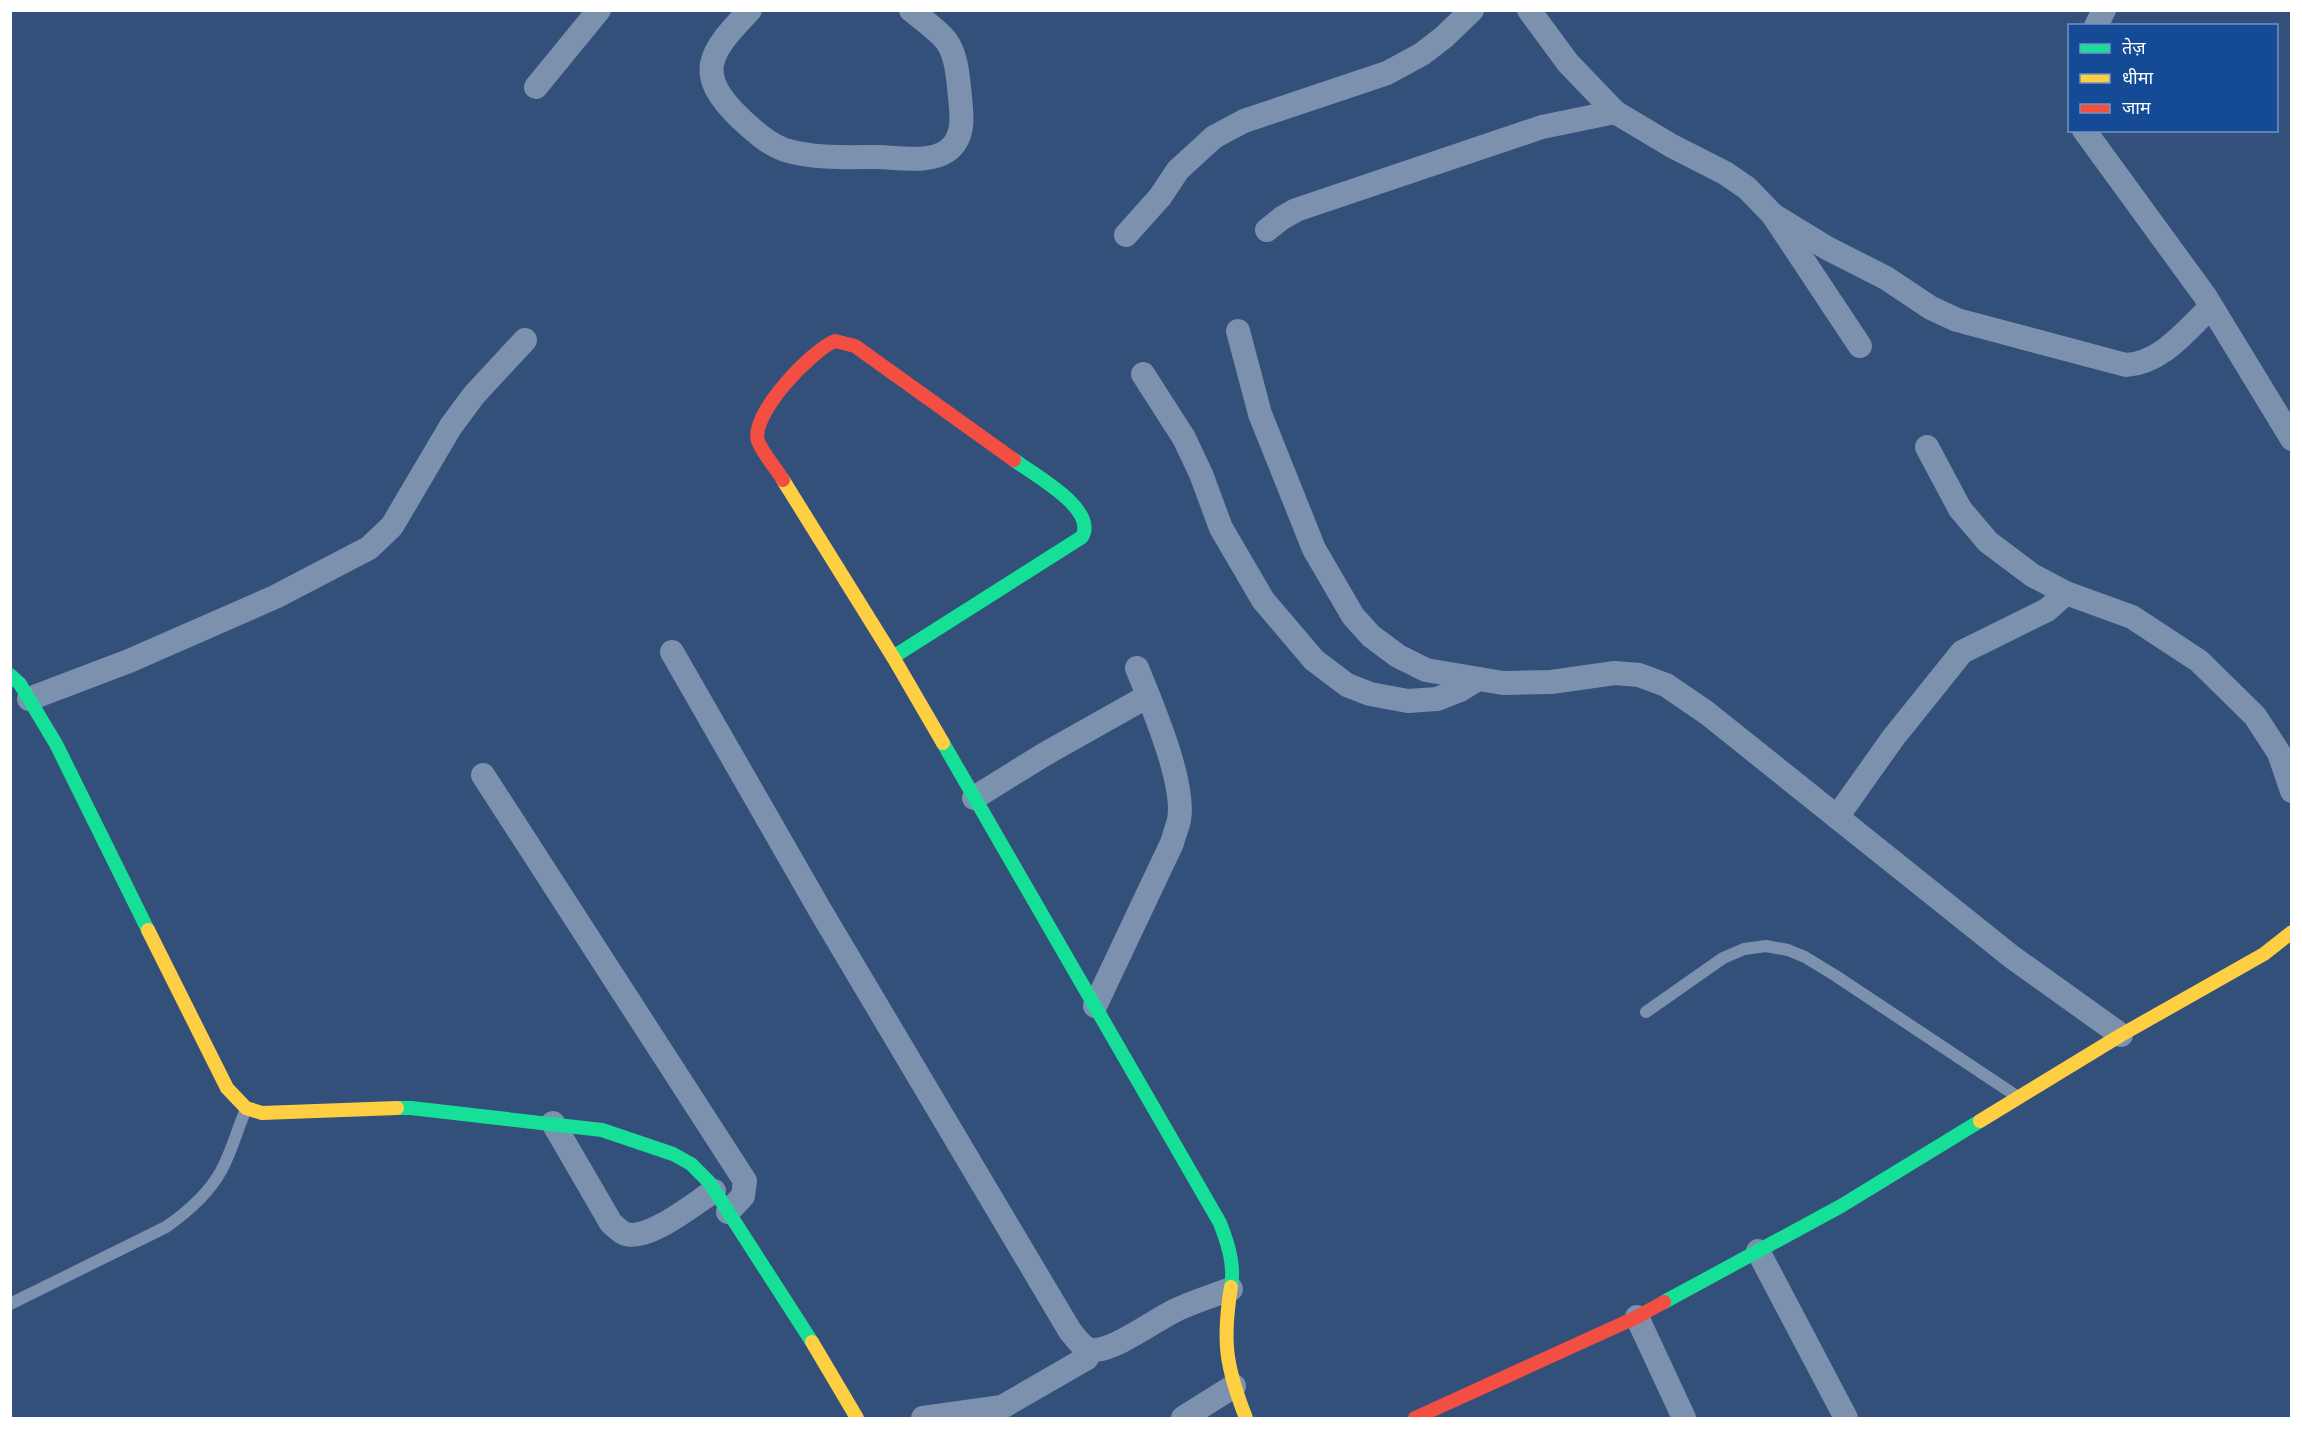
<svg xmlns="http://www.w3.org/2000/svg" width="2302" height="1429" viewBox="0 0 2302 1429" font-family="'PT Sans','Noto Sans Devanagari',sans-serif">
<rect width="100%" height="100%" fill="#32507a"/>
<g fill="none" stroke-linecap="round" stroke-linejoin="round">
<!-- lane -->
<g stroke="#7c91ad" stroke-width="12">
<polyline points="1646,1012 1723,958 1744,949 1766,946 1788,950 1805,957 1836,976 2015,1095"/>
<path d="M10,1304L166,1227C186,1213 209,1193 221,1171C232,1151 237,1130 246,1109"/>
</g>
<!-- street -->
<g stroke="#7c91ad" stroke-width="24">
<path d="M750,10C709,53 693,73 741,119C754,131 768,144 785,150C815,159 849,157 880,157C900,158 930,163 947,151C965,138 962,116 960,97C958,78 957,51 943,37C933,27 922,19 911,10"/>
<polyline points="1529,10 1568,63 1615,112 1672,146 1725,173 1747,188 1773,215 1860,346"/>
<polyline points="2096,26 2104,10"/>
<polyline points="536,87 599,10"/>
<polyline points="2084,130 2205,296 2292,439"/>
<path d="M1773,215L1827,248L1886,278L1931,308L1957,320L2126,365C2162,363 2186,330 2211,307"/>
<polyline points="1267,230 1282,218 1296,210 1542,127 1615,112"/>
<polyline points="1126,235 1160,197 1178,170 1214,137 1244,121 1387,73 1422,54 1444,37 1472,10"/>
<polyline points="1238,331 1260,414 1314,549 1353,616 1371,636 1398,656 1426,670 1503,683 1551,682 1615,673 1639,675 1666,685 1707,713 2012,957 2121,1035"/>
<polyline points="1143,374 1184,438 1201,474 1221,528 1263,600 1314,660 1347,685 1370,694 1408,701 1437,699 1460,690 1478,679"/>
<polyline points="1927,447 1960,509 1988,542 2032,575 2066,593 2132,617 2199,661 2255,716 2279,753 2292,791"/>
<path d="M672,652L820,910L1070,1331C1077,1339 1084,1351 1095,1350C1116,1349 1154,1321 1174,1311C1192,1302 1212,1296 1231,1289"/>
<polyline points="29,699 129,661 275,597 369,548 392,526 451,426 474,395 525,340"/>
<polyline points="483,775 745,1181 743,1196 728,1212"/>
<polyline points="974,798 1045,754 1148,696"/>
<polyline points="1837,817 1893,738 1962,652 2047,610 2066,593"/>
<path d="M1095,1006L1172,843C1174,836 1177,828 1179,820C1186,783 1151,703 1137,668"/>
<path d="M553,1123L611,1223C616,1227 620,1232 626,1234C649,1241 695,1203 714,1191"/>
<polyline points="1758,1251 1846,1418"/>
<polyline points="1637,1317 1684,1418"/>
<polyline points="923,1418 1002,1407 1087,1358"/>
<polyline points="1183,1418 1234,1386"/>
</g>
<!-- fast -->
<g stroke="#16e098" stroke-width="14">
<path d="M893,657L1082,537C1098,509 1033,474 1014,460"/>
<polyline points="10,675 20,684 56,744 148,930"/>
<path d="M943,743L1220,1223C1228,1244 1235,1265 1231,1287"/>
<polyline points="397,1108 411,1108 602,1130 673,1154 691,1164 709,1182 812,1342"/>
<polyline points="1664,1302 1841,1206 1980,1121"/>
</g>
<!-- slow -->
<g stroke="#ffcf43" stroke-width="14">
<polyline points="783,480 893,657 943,743"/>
<polyline points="148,930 227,1088 246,1108 262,1113 397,1108"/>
<polyline points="1980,1121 2121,1035 2264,954 2292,932"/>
<path d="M1231,1287C1222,1342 1226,1367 1246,1418"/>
<polyline points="812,1342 857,1418"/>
</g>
<!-- jam -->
<g stroke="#f24e42" stroke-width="14">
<path d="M783,480C776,468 763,454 758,441C750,414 812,350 835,341L855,346L1014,460"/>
<polyline points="1415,1418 1637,1317 1664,1302"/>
</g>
</g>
<!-- border -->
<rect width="2302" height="1429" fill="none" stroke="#ffffff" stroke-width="24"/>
<!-- legend -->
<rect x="2068" y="24" width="210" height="108" fill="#154a97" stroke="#7392c1" stroke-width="1.5"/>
<rect x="2080" y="44" width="30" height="9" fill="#16e098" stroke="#7392c1" stroke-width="1.5"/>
<text x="2122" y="54" font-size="18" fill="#ffffff">तेज़</text>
<rect x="2080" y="74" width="30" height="9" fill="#ffcf43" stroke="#7392c1" stroke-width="1.5"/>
<text x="2122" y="84" font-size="18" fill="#ffffff">धीमा</text>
<rect x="2080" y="104" width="30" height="9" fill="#f24e42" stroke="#7392c1" stroke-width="1.5"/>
<text x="2122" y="114" font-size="18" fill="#ffffff">जाम</text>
</svg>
